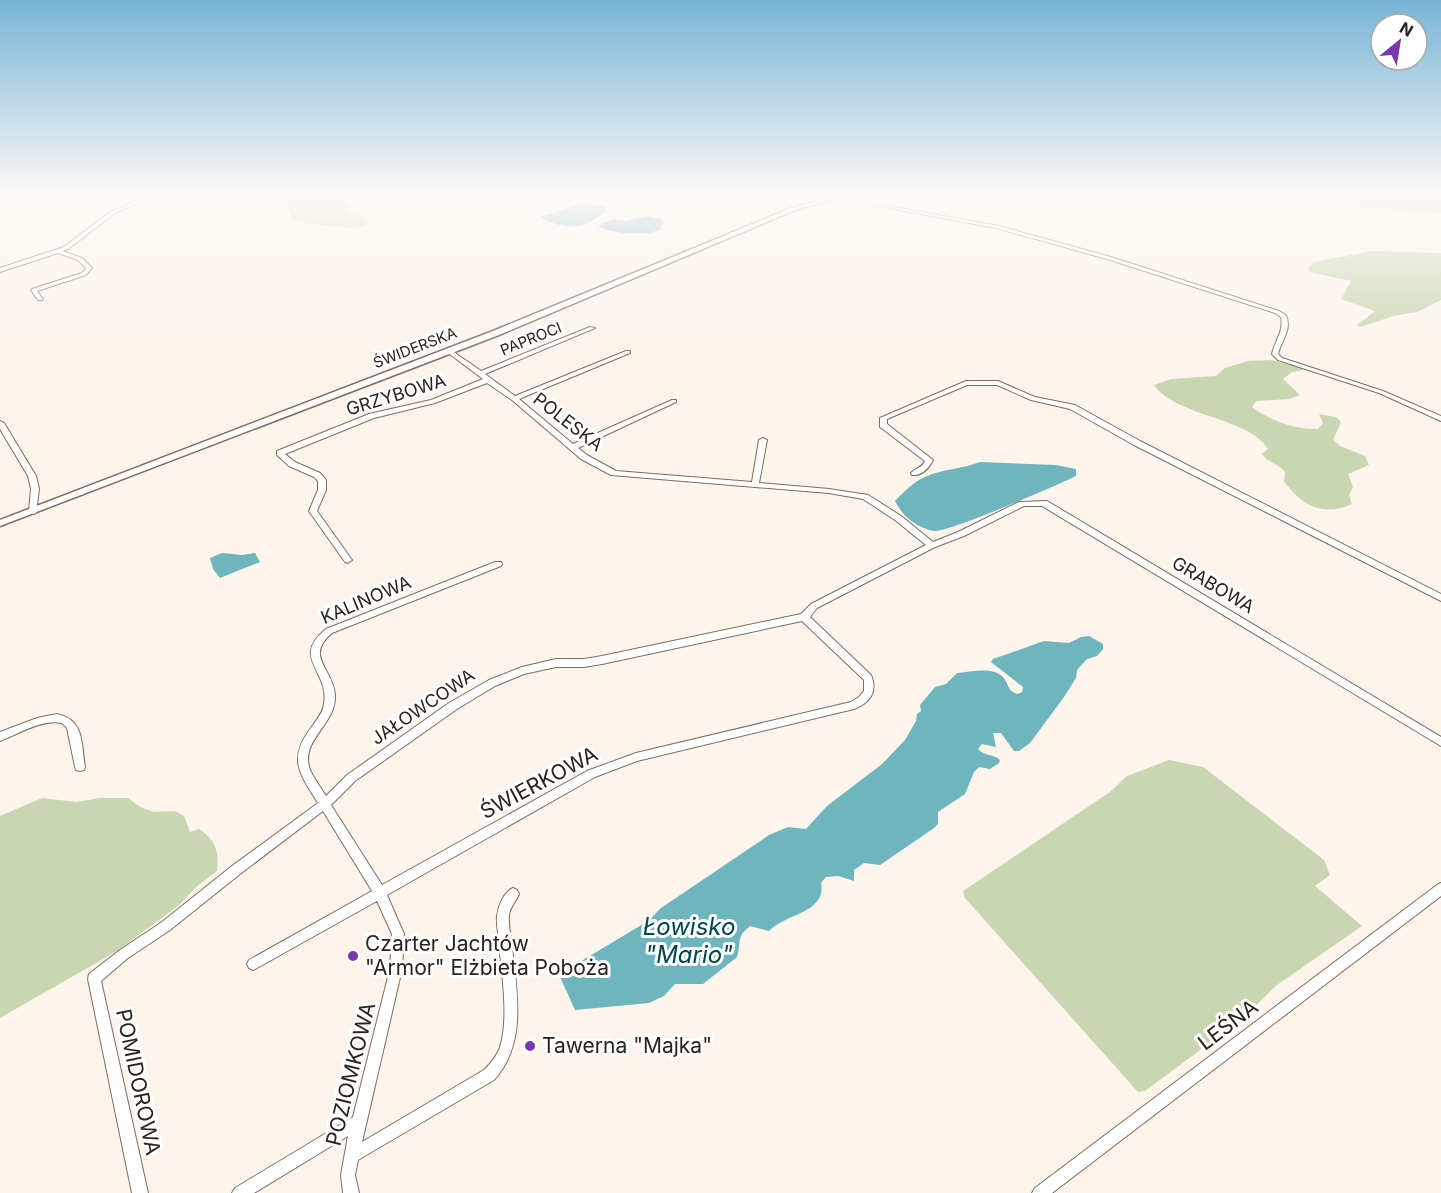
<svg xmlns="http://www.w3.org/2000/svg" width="1441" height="1193" viewBox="0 0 1441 1193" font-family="Inter,sans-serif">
<rect width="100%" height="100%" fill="#fdf4ec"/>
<!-- green -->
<g fill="#c8d6b2">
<polygon points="284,196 337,196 350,205 348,211 370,219 366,225 355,229 296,222 291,219 291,213 283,203 260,204 259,201"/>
<polygon points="1277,196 1441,196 1441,214 1317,203"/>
<polygon points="1372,251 1441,253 1441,300 1417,312 1393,316 1361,327 1357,325 1375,311 1341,299 1351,281 1309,272 1309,267 1314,262"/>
<path d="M1271,360L1303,368V370L1292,372L1283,379L1300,395L1289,399L1256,401L1252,407C1271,421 1294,429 1318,429L1323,423L1319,414L1336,417L1341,422L1333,440L1340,446L1365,456L1369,465L1348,474L1353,487L1349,495L1352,504C1323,517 1302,506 1284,481L1285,472C1278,463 1268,463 1262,454L1268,449C1249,417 1176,417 1154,385L1171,379L1216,376L1225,368L1248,361Z"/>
<polygon points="1169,760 1203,767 1324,860 1330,875 1315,886 1362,926 1277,985 1242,1019 1145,1091 1138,1092 965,898 963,891 1110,792 1127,776"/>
<path d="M42,798L77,802L100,798H128L140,807L154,812L175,811L184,816L190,832L199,829C216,840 219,852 217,871L196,887L179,905L117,951L0,1018V816Z"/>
</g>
<!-- water -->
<g fill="#6fb5bd">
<path d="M584,203L604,206L608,210C583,229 569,232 540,217Z"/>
<path d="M646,216L661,219L664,222L659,230C646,236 611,234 598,226L613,219L625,221Z"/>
<path d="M980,462L1056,465L1076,469V476C1058,485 947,533 934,531C917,528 902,516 895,501C904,492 913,482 925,477C942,469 962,469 980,462Z"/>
<polygon points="222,553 242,555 255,553 260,562 220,578 213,569 210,558"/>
<path d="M1089,636L1103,644V649L1097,656L1087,659L1077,670L1076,678L1064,697L1030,743L1019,751H1014L1001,733H993L996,747L982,744L978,749C984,756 994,754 1000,760L999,763L990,769L979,767L974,772L965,794L938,812V824L934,828L880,865L864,863L854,870V881L838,876L826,877L821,883C827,913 784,914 769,931L750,926C735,938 742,942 737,957L703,984H675L664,996L649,1003L575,1010L560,977L563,972L648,921L661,908L769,835L788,827L806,829L827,806L882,764L905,740L916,721L917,714L921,711L920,705L935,687L946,684L957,673C970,672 992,666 1003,677C1009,684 1007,691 1018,694L1022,692L1023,687L991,662L993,659L1044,641L1069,643L1081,637Z"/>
</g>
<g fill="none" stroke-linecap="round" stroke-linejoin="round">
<defs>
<g id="minor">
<polygon points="148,196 153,196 114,214 68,249 63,251 82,258 92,268 86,275 37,291 43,299 42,300 38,300 31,290 32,289 82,273 86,268 78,260 58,253 0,272 0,268 64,247 110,212"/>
<path d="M832,196L999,226L1111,257L1279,311L1286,315C1292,330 1282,339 1278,354L1282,358L1383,391L1441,416V421L1379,393L1278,360L1272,354C1275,340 1284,332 1281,317L1275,313L1107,259L996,228L834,198L832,197Z"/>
<path d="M590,327L595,328L485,374L515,396L626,351H630V353L519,399L573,444L672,400H676V402L578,448L587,455L616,471L752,482L759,440L763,438L767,440L759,483L829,489L868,495L901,516L933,542L958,532L1019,502L1047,501L1441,737V746L1042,506H1024L964,536L935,547L817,608L810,617L871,675C878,692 870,703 854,709L637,761L595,777L387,895L404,934L402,969L362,1142L484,1070C490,1064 497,1056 500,1047C509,1020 502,973 499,944C499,935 496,925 497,916C498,906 504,892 513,888L517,890L519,894C516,901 510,907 509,915C508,925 511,937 512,947C517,992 527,1044 494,1080L358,1160L355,1175L359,1193H343L341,1175L348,1136L254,1193H232L235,1188L353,1117L390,969L392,934L377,901L257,968L253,970L249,968L247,964L249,960L372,891L323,811L240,874L170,930L128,958L101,981L148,1193H132L88,979L89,974L120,950L162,922L232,866L318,803C300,774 287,759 311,728C316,720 323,713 324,704C330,671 290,658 326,629L495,562H501L502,564L501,566L332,633C304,657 333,668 335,695C337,725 297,741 311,772C315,780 321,788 326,796L347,775L449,703L489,680L522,667L556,659H584L602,656L801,614L811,604L926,545L895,520L863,499L829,493L611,475L581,459L512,400L487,383L435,403L374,418L285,454L295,462L320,473L326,480V490L317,511L352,560L348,563L345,562L309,511L318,490V481L314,477L289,466L277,455V451L369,414L431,400L483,379L447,352V350H451L481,371ZM802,621L864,680V691L859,697L851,702L636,753L587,771L382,885L331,805L355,781L457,709L495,686L524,674L556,667H584L602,664Z"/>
<path d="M966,381H998L1035,397L1075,405L1140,441L1441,594V601L1134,445L1070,409L1031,400L997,385H967L887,419V424L933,460C929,468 922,476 912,475L911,473C916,468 922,468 925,461L880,427V418Z"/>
<polygon points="0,421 4,423 36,476 39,489 36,513 33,514 29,511 31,489 28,476 0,429"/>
<path d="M57,714C85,720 81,744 85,767L84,770L80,771L76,770L75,767L67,728L62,723C41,719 19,734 0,741V732L37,718Z"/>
<polygon points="1441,883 1441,896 1052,1193 1032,1193 1035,1188 1437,885"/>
</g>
<polygon id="tertiary" points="833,196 841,196 793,211 499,335 0,526 0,520 493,331 789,209"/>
</defs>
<!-- minor casing -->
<use href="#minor" stroke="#806c5c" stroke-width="2"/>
<!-- tertiary casing -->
<use href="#tertiary" stroke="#806c5c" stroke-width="3"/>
<!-- minor -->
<use href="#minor" fill="#fff" fill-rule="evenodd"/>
<!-- tertiary -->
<use href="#tertiary" fill="#fff" fill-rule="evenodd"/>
</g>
<!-- sky -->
<linearGradient id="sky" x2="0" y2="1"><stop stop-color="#77b4d7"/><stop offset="0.54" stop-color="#fefaf6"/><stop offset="1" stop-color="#fefaf6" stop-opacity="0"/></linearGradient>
<rect width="1441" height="363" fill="url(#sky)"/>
<!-- markers -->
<g fill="#7938ad" stroke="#fff" stroke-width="2">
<circle cx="353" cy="956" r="6"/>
<circle cx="530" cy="1046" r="6"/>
</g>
<g text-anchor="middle" stroke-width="6" stroke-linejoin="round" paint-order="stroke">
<!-- far-street labels -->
<g font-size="15" fill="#2a221b" stroke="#fff">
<text transform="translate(531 339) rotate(-22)" y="5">PAPROCI</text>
<text transform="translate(415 348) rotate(-21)" y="5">ŚWIDERSKA</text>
</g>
<!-- street labels -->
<g font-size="18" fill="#2a221b" stroke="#fff">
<text transform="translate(396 395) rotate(-17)" y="6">GRZYBOWA</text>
<text transform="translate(568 422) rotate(38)" y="6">POLESKA</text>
<text transform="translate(1213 585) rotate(31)" y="6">GRABOWA</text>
<text transform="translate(366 600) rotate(-23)" y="6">KALINOWA</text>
<text transform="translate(423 707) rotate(-34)" y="6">JAŁOWCOWA</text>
</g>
<!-- near-street labels -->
<g font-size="21" fill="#2a221b" stroke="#fff">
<text transform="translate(539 783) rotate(-28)" y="7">ŚWIERKOWA</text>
<text transform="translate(1228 1025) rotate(-37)" y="7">LEŚNA</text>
<text transform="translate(351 1074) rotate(-76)" y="7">POZIOMKOWA</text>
<text transform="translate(138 1082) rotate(78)" y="7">POMIDOROWA</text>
</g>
<!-- near-poi labels -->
<g font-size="21" fill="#2a221b" stroke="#fff" text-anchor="start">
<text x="365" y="951">Czarter Jachtów<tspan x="365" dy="24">"Armor" Elżbieta Poboża</tspan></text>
<text x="542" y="1053">Tawerna "Majka"</text>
</g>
<!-- near-water labels -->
<g font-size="24" font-style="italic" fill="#00454b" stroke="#fff">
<text x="689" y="935">Łowisko<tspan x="689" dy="28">"Mario"</tspan></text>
</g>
</g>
<!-- north arrow -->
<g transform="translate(1399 42) rotate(30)"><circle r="28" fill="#ffffff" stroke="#aaa7a4" stroke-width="1.5"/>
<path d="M0-4.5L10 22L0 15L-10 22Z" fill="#7938ad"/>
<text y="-9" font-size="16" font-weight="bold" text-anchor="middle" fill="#2a221b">N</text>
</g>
</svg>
